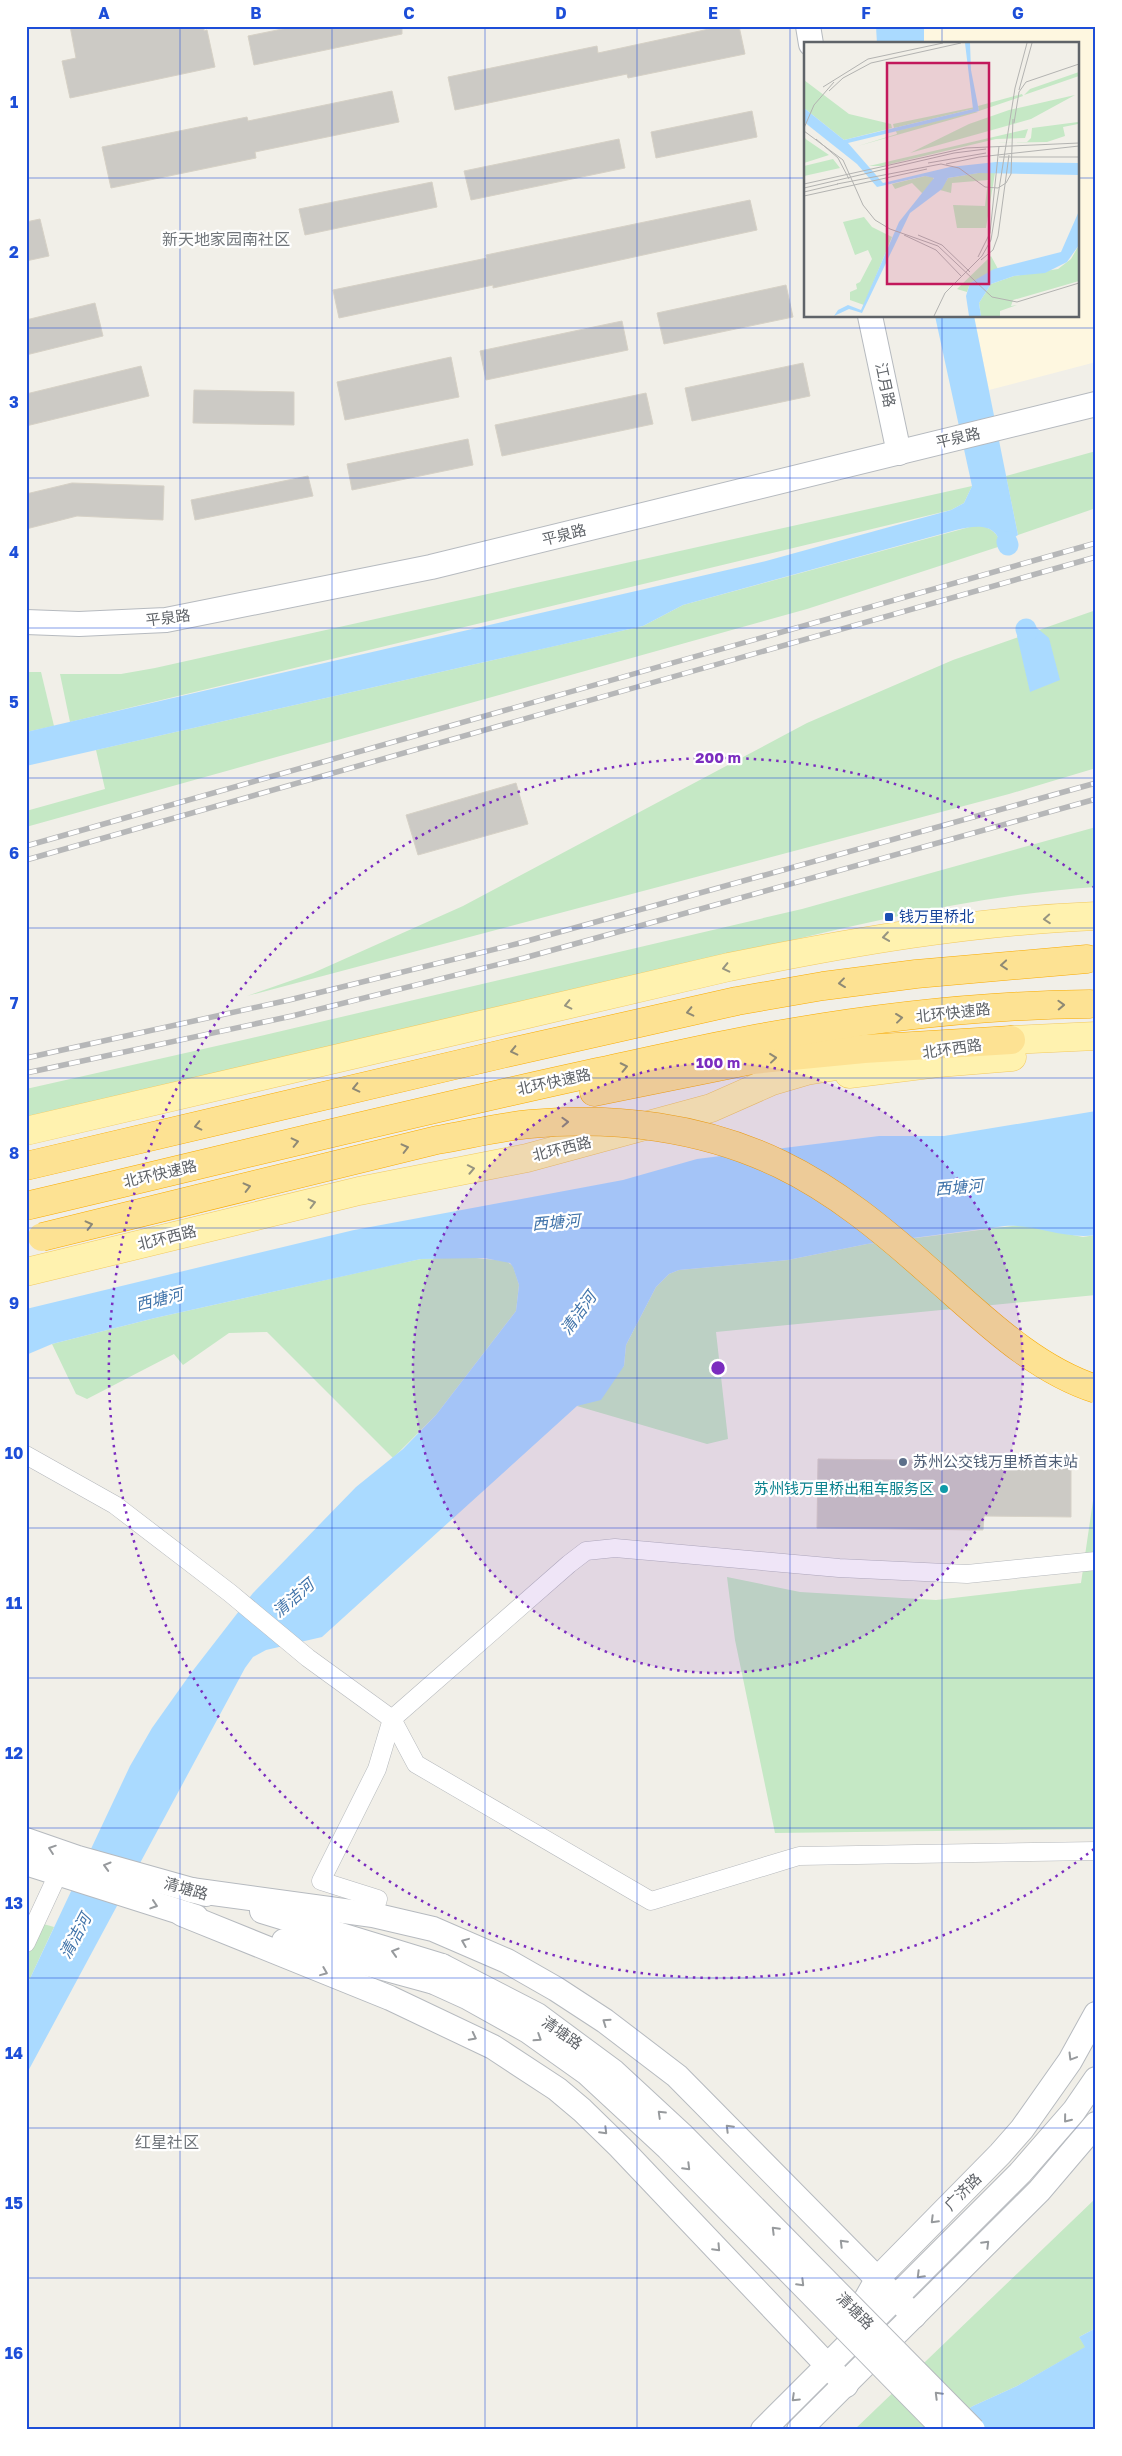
<svg xmlns="http://www.w3.org/2000/svg" width="1122" height="2456" viewBox="0 0 1122 2456" font-family="'Golos Text','Noto Sans SC',sans-serif">
<rect width="100%" height="100%" fill="#f1efe8"/>
<!-- commercial -->
<polygon fill="#fef7e0" points="924,26 1096,26 1096,362 989,390 974,316 1078,316 1078,44 924,44"/>
<!-- green -->
<g fill="#c5e8c5">
<polygon points="1096,451 1096,508 1018,535 1006,476"/>
<polygon points="972,486 964,503 951,510 70,722 60,674 121,674 155,668"/>
<path d="M977,525C990,527 999,533 1001,546L807,609L26,827V811L105,789L96,750L643,626L683,605Z"/>
<polygon points="1096,610 1096,768 1009,794 247,996 313,973 463,906 807,723 953,660"/>
<polygon points="26,672 41,672 54,726 26,732"/>
<path d="M1096,827V887C950,897 806,938 664,971C452,1021 239,1070 26,1120V1089L243,1040L802,909Z"/>
<polygon points="1020,1225 1083,1237 1096,1235 1096,1295 716,1332 728,1439 707,1444 577,1406 590,1401 624,1366 626,1345 656,1287 669,1274 679,1270 788,1260 867,1244"/>
<polygon points="466,1257 506,1261 513,1266 519,1285 516,1311 436,1415 393,1458 267,1332 229,1333 183,1365 174,1354 87,1399 76,1394 52,1344 155,1318 388,1266 421,1259"/>
<polygon points="1096,1480 1095,1829 775,1833 735,1640 727,1577 800,1592 936,1600 1081,1583"/>
<polygon points="26,1919 54,1927 26,1987"/>
<polygon points="1096,2198 1096,2328 1079,2337 1086,2347 1017,2386 973,2406 933,2430 854,2430"/>
</g>
<!-- water -->
<g fill="#aadaff">
<polygon points="876,26 924,26 924,44 877,44"/>
<path d="M935,316H974L1018,535L1001,546C996,521 974,526 956,530L683,605L643,626L26,766V732L766,561L951,510L964,503L972,486Z"/>
<polygon points="1037,628 1049,638 1060,680 1030,692 1017,636"/>
<path d="M1096,1111V1235C1065,1240 1036,1224 1005,1226L867,1244L788,1260L679,1270L669,1274L656,1287L626,1345L624,1366L601,1400L577,1406L322,1637L266,1650L253,1657L245,1668L26,2075V1987L130,1766L152,1728L191,1673L253,1593L356,1487L403,1449L436,1415L516,1311L519,1285L513,1267L510,1263L484,1258L421,1259L155,1318L52,1344L26,1355V1309L354,1230L623,1180L697,1159L879,1136H944Z"/>
<polygon points="1096,2328 1096,2430 933,2430 973,2406 1017,2386 1085,2347 1079,2337"/>
</g>
<g fill="none" stroke-linecap="round" stroke-linejoin="round">
<!-- canal -->
<g stroke="#aadaff" stroke-width="21">
<polyline points="1007,542 1008,545"/>
<polyline points="1026,629 1027,632"/>
</g>
</g>
<!-- building -->
<g fill="#cccac5" stroke="#d6d1c6">
<polygon points="70,26 204,26 204,31 207,30 215,67 70,98 62,61 76,58"/>
<polygon points="297,26 402,26 402,34 254,65 248,36"/>
<polygon points="723,26 739,26 745,54 628,78 627,74 455,110 448,77 597,46 598,53"/>
<polygon points="392,91 399,122 255,152 256,158 111,188 102,147 247,117 248,121"/>
<polygon points="752,111 757,137 656,158 651,132"/>
<polygon points="619,139 625,168 471,200 464,171"/>
<polygon points="432,182 437,207 305,235 299,209"/>
<polygon points="750,200 757,230 493,288 493,285 339,318 333,290 487,258 486,255"/>
<polygon points="40,219 49,256 26,261 26,222"/>
<polygon points="786,285 793,317 664,344 657,313"/>
<polygon points="95,303 103,336 26,355 26,320"/>
<polygon points="622,321 628,350 486,380 480,351"/>
<polygon points="451,357 459,397 345,420 337,382"/>
<polygon points="803,363 810,396 692,421 685,388"/>
<polygon points="141,366 149,396 26,426 26,394"/>
<polygon points="194,390 294,392 294,425 193,423"/>
<polygon points="646,393 653,424 502,456 495,425"/>
<polygon points="468,439 473,465 352,490 347,464"/>
<polygon points="308,476 313,496 195,520 191,500"/>
<polygon points="72,483 164,486 163,520 77,516 26,529 26,494"/>
<polygon points="516,783 528,824 418,855 406,815"/>
<polygon points="818,1459 1071,1462 1071,1517 984,1516 983,1530 817,1528"/>
</g>
<g fill="none" stroke-linecap="round" stroke-linejoin="round">
<defs>
<g id="street">
<polyline points="26,1455 115,1505 230,1593 308,1658 392,1719 416,1764 651,1901 799,1856 1096,1851"/>
<polyline points="373,1915 378,1899 321,1881 377,1769 392,1719 569,1564 586,1551 615,1548 839,1568 967,1574 1096,1561"/>
<polyline points="26,1943 58,1874"/>
</g>
<g id="secondary">
<polyline points="808,26 811,44"/>
<polyline points="870,316 899,453"/>
<polyline points="26,622 79,624 166,620 431,567 1096,404"/>
<polyline points="26,1840 78,1858 206,1894"/>
<polyline points="26,1863 196,1917"/>
<polyline points="191,1890 373,1915 433,1929 507,1961 556,1989 605,2021 677,2076 914,2316"/>
<polyline points="262,1911 442,1966"/>
<polyline points="182,1914 390,1998 493,2047 557,2089 582,2110 620,2147 846,2385"/>
<polyline points="284,1941 434,1982"/>
<polyline points="848,2331 878,2278 1000,2154 1022,2129 1070,2061 1096,2014"/>
<polyline points="763,2430 1020,2173 1074,2111 1096,2079"/>
<polyline points="799,2430 1039,2191 1096,2124"/>
</g>
<g id="primary">
<polyline points="986,1044 1011,1040 1096,1036"/>
<polyline points="849,1074 938,1063 1012,1057"/>
<path d="M26,1131L729,967C850,942 972,921 1096,916"/>
<polyline points="26,1272 359,1191 527,1158 711,1108 772,1081 806,1071 867,1061"/>
</g>
<g id="highway">
<polyline points="594,1092 752,1060 864,1049 1011,1040"/>
<polyline points="26,1166 502,1054 737,1001 823,986 916,974 1087,959"/>
<path d="M26,1206C214,1162 401,1115 589,1074C642,1063 695,1050 749,1040C861,1019 976,1005 1090,1004"/>
</g>
</defs>
<!-- street casing -->
<use href="#street" stroke="#b5b8bc" stroke-width="19"/>
<!-- secondary casing -->
<use href="#secondary" stroke="#b6babf" stroke-width="26"/>
<!-- primary casing -->
<use href="#primary" stroke="#f2c960" stroke-width="29"/>
<!-- highway casing -->
<use href="#highway" stroke="#f9ab00" stroke-width="29"/>
<!-- street -->
<use href="#street" stroke="#fff" stroke-width="18"/>
<!-- secondary -->
<use href="#secondary" stroke="#fff" stroke-width="24"/>
<!-- primary -->
<use href="#primary" stroke="#fff2af" stroke-width="28"/>
<!-- highway -->
<use href="#highway" stroke="#fde293" stroke-width="28"/>
<defs>
<g id="rail">
<polyline points="26,846 1096,543"/>
<polyline points="26,860 1096,557"/>
<polyline points="26,1058 289,1000 520,943 1096,783"/>
<polyline points="26,1073 292,1016 524,958 1096,799"/>
</g>
</defs>
<!-- rail casing -->
<use href="#rail" stroke="#b6b7b8" stroke-width="5.5"/>
<!-- rail -->
<use href="#rail" stroke="#fff" stroke-width="4" stroke-dasharray="11" stroke-linecap="butt"/>
<defs>
<g id="secondary-bridge">
<polyline points="442,1966 537,2015 614,2072 681,2134 973,2430"/>
<polyline points="434,1982 467,1997 528,2031 587,2073 668,2148 945,2430"/>
</g>
<path id="highway-bridge" d="M42,1237L437,1140C467,1135 498,1127 530,1124C614,1116 703,1127 780,1164C836,1191 884,1231 930,1272C980,1315 1031,1368 1096,1389"/>
</defs>
<!-- secondary-bridge casing -->
<use href="#secondary-bridge" stroke="#b6babf" stroke-width="26" stroke-linecap="butt"/>
<!-- highway-bridge casing -->
<use href="#highway-bridge" stroke="#f9ab00" stroke-width="29" stroke-linecap="butt"/>
<!-- secondary-bridge -->
<use href="#secondary-bridge" stroke="#fff" stroke-width="24"/>
<!-- highway-bridge -->
<use href="#highway-bridge" stroke="#fde293" stroke-width="28"/>
</g>
<!-- one-way arrows -->
<defs><path id="oneway-chevron" d="M-2-3.5L2.5 0L-2 3.5" fill="none" stroke-width="1.6" stroke-linecap="round" stroke-linejoin="round" transform="scale(1.25)"/></defs>
<g stroke="#979581">
<use href="#oneway-chevron" transform="translate(1047 919) rotate(176)"/>
<use href="#oneway-chevron" transform="translate(886 937) rotate(172)"/>
<use href="#oneway-chevron" transform="translate(726 968) rotate(167)"/>
<use href="#oneway-chevron" transform="translate(568 1005) rotate(167)"/>
<use href="#oneway-chevron" transform="translate(471 1169) rotate(-11)"/>
<use href="#oneway-chevron" transform="translate(312 1203) rotate(-14)"/>
</g>
<g stroke="#8e8975">
<use href="#oneway-chevron" transform="translate(1004 965) rotate(175)"/>
<use href="#oneway-chevron" transform="translate(842 983) rotate(173)"/>
<use href="#oneway-chevron" transform="translate(1061 1005) rotate(-2)"/>
<use href="#oneway-chevron" transform="translate(690 1012) rotate(167)"/>
<use href="#oneway-chevron" transform="translate(899 1018) rotate(-7)"/>
<use href="#oneway-chevron" transform="translate(514 1051) rotate(167)"/>
<use href="#oneway-chevron" transform="translate(773 1058) rotate(-6)"/>
<use href="#oneway-chevron" transform="translate(624 1067) rotate(-12)"/>
<use href="#oneway-chevron" transform="translate(356 1088) rotate(167)"/>
<use href="#oneway-chevron" transform="translate(565 1122) rotate(-2)"/>
<use href="#oneway-chevron" transform="translate(198 1126) rotate(167)"/>
<use href="#oneway-chevron" transform="translate(295 1142) rotate(-13)"/>
<use href="#oneway-chevron" transform="translate(405 1148) rotate(-14)"/>
<use href="#oneway-chevron" transform="translate(247 1187) rotate(-14)"/>
<use href="#oneway-chevron" transform="translate(89 1225) rotate(-14)"/>
</g>
<g stroke="#979a9d">
<use href="#oneway-chevron" transform="translate(52 1849) rotate(-161)"/>
<use href="#oneway-chevron" transform="translate(107 1866) rotate(-164)"/>
<use href="#oneway-chevron" transform="translate(154 1905) rotate(18)"/>
<use href="#oneway-chevron" transform="translate(465 1942) rotate(-158)"/>
<use href="#oneway-chevron" transform="translate(395 1952) rotate(-163)"/>
<use href="#oneway-chevron" transform="translate(324 1972) rotate(22)"/>
<use href="#oneway-chevron" transform="translate(606 2022) rotate(-145)"/>
<use href="#oneway-chevron" transform="translate(473 2037) rotate(27)"/>
<use href="#oneway-chevron" transform="translate(538 2038) rotate(33)"/>
<use href="#oneway-chevron" transform="translate(1072 2057) rotate(121)"/>
<use href="#oneway-chevron" transform="translate(661 2114) rotate(-136)"/>
<use href="#oneway-chevron" transform="translate(1067 2119) rotate(129)"/>
<use href="#oneway-chevron" transform="translate(729 2128) rotate(-135)"/>
<use href="#oneway-chevron" transform="translate(604 2131) rotate(45)"/>
<use href="#oneway-chevron" transform="translate(687 2167) rotate(45)"/>
<use href="#oneway-chevron" transform="translate(934 2220) rotate(135)"/>
<use href="#oneway-chevron" transform="translate(775 2230) rotate(-135)"/>
<use href="#oneway-chevron" transform="translate(843 2243) rotate(-135)"/>
<use href="#oneway-chevron" transform="translate(986 2244) rotate(-45)"/>
<use href="#oneway-chevron" transform="translate(717 2248) rotate(47)"/>
<use href="#oneway-chevron" transform="translate(920 2275) rotate(135)"/>
<use href="#oneway-chevron" transform="translate(801 2283) rotate(45)"/>
<use href="#oneway-chevron" transform="translate(938 2395) rotate(-135)"/>
<use href="#oneway-chevron" transform="translate(795 2398) rotate(136)"/>
</g>
<!-- grid -->
<path fill="none" stroke="#1d4ed8" stroke-width="1" stroke-opacity="0.55" d="M180,26V2430M332,26V2430M485,26V2430M637,26V2430M790,26V2430M942,26V44M26,178H806M1078,178H1096M942,316V2430M26,328H1096M26,478H1096M26,628H1096M26,778H1096M26,928H1096M26,1078H1096M26,1228H1096M26,1378H1096M26,1528H1096M26,1678H1096M26,1828H1096M26,1978H1096M26,2128H1096M26,2278H1096"/>
<!-- distance rings -->
<circle cx="718" cy="1368" r="305" fill="#7b2cbf" fill-opacity=".12"/>
<g fill="none" stroke="#7b2cbf" stroke-width="2.5" stroke-dasharray="2.5 5">
<circle cx="718" cy="1368" r="305"/>
<path d="M1094 1849A610 610 0 1 1 1094 887"/>
</g>
<!-- markers -->
<rect fill="#1a4fb4" stroke="#fff" stroke-width="2" x="884" y="912" width="10" height="10" rx="2.5"/>
<circle fill="#5c6f8a" stroke="#fff" stroke-width="2" cx="903" cy="1462" r="5"/>
<circle fill="#0f9aa8" stroke="#fff" stroke-width="2" cx="944" cy="1489" r="5"/>
<g text-anchor="middle" stroke-width="4.5" stroke-linejoin="round" paint-order="stroke">
<!-- street labels -->
<g font-size="15" fill="#5f6368" stroke="#fff">
<text transform="translate(885 385) rotate(78)" y="5">江月路</text>
<text transform="translate(958 438) rotate(-13)" y="5">平泉路</text>
<text transform="translate(564 535) rotate(-14)" y="5">平泉路</text>
<text transform="translate(168 618) rotate(-7)" y="5">平泉路</text>
<text transform="translate(953 1013) rotate(-6)" y="5">北环快速路</text>
<text transform="translate(952 1049) rotate(-8)" y="5">北环西路</text>
<text transform="translate(554 1082) rotate(-12)" y="5">北环快速路</text>
<text transform="translate(562 1149) rotate(-14)" y="5">北环西路</text>
<text transform="translate(160 1174) rotate(-13)" y="5">北环快速路</text>
<text transform="translate(167 1238) rotate(-14)" y="5">北环西路</text>
<text transform="translate(186 1889) rotate(16)" y="5">清塘路</text>
<text transform="translate(562 2033) rotate(35)" y="5">清塘路</text>
<text transform="translate(963 2192) rotate(-45)" y="5">广济路</text>
<text transform="translate(855 2311) rotate(45)" y="5">清塘路</text>
</g>
<!-- transit labels -->
<g font-size="15" fill="#164399" stroke="#fff" text-anchor="start">
<text x="899" y="922">钱万里桥北</text>
</g>
<!-- service labels -->
<g font-size="15" fill="#4e5e75" stroke="#fff" text-anchor="start">
<text x="913" y="1467">苏州公交钱万里桥首末站</text>
</g>
<!-- culture labels -->
<g font-size="15" fill="#0d838f" stroke="#fff" text-anchor="end">
<text x="934" y="1494">苏州钱万里桥出租车服务区</text>
</g>
<!-- neighbourhood labels -->
<g font-size="16" fill="#70757a" stroke="#fff">
<text x="226" y="245">新天地家园南社区</text>
<text x="167" y="2148">红星社区</text>
</g>
<!-- water labels -->
<g font-size="16" font-style="italic" fill="#4174aa" stroke="#fff">
<text transform="translate(959 1187) rotate(-5)" y="6">西塘河</text>
<text transform="translate(556 1222) rotate(-5)" y="6">西塘河</text>
<text transform="translate(159 1299) rotate(-14)" y="6">西塘河</text>
<text transform="translate(578 1313) rotate(-54)" y="6">清洁河</text>
<text transform="translate(293 1598) rotate(-41)" y="6">清洁河</text>
<text transform="translate(75 1936) rotate(-62)" y="6">清洁河</text>
</g>
</g>
<!-- overview -->
<g transform="translate(804 42)">
<rect width="275" height="275" fill="#f1efe8"/>
<path d="M275,30V34L220,53L226,47ZM0,38L45,72L87,82L88,86L40,98L0,66ZM218,52L219,54L175,69L174,64ZM271,53L227,77L106,111L165,82L205,68ZM171,65L169,67L90,86L89,82ZM170,69L174,70L54,104L93,92L92,89ZM274,80V82L259,85L261,94L243,100L191,101L223,100L227,96L228,86ZM224,87L221,96L192,97L78,124H65ZM0,95L3,98L25,113L0,121ZM29,117L36,126L0,134V124ZM174,131H191L182,186H153L149,163L181,164L184,138L148,141L147,151L136,148L144,136ZM121,134L129,135L130,139L119,152L108,141L91,147L88,142ZM60,175L68,185L88,195L60,263L46,258V250L53,247L52,242L56,240L68,217L64,208L51,213L39,180ZM275,203V239L209,258L207,264L213,263L196,269V274H177L175,261L187,242L210,234L254,227L267,217ZM187,214L194,227L166,241L163,250L153,247Z" fill="#c5e8c5"/>
<path d="M161,1H166L167,28L175,69L44,101L79,141L146,125L192,120L275,121V133L175,131L144,136L138,147L106,171L58,271L45,267L30,274L34,268L44,263L57,268L95,180L130,136L121,134L73,145L53,122L0,80V66L40,98L169,67ZM275,169V203L263,220L241,231L210,234L187,242L175,261L177,274H165L162,254L166,241L190,227L257,210Z" fill="#aadaff"/>
<path fill="none" stroke="#b3b3b1" stroke-width="1" d="M19,45L64,17L139,1M215,48L228,1M25,49L39,36L67,21L157,1M210,81L215,50L222,40L275,22M0,86L10,63L30,40M0,89L39,118L59,163L71,178L86,187L134,204L188,255L213,260L275,241M12,97L34,116L45,137M195,115H275M124,121L182,111M142,122L175,115L275,104M0,142L162,106L275,101M33,142L137,122L155,126L181,145L194,146L202,141L207,132L209,77M0,146L150,111L182,107M0,150L34,142M0,154L123,127M100,193L132,208L158,235M114,193L138,203L166,230M174,215L186,191L195,104M177,218L189,208L194,194L205,113M130,274L141,251L178,214L187,198L211,46L223,1"/>
<path fill="#c2185b" fill-opacity="0.15" stroke="#c2185b" stroke-width="2.5" d="M83,21H185V242H83Z"/>
<rect width="275" height="275" fill="none" stroke="#5f6368" stroke-width="2.5"/>
</g>
<circle cx="718" cy="1368" r="8" fill="#7b2cbf" stroke="#fff" stroke-width="2.5"/>
<g font-size="15" text-anchor="middle" font-weight="bold" fill="#7b2cbf" stroke="#fff" stroke-width="4.5" stroke-linejoin="round" paint-order="stroke">
<text x="718" y="763">200 m</text>
<text x="718" y="1068">100 m</text>
</g>
<!-- border -->
<rect width="1122" height="2456" fill="none" stroke="#ffffff" stroke-width="55"/>
<rect x="28" y="28" width="1066" height="2400" fill="none" stroke="#1d4ed8" stroke-width="2"/>
<g font-size="16" text-anchor="middle" font-weight="bold" fill="#1d4ed8">
<text x="104" y="19">A</text>
<text x="256" y="19">B</text>
<text x="409" y="19">C</text>
<text x="561" y="19">D</text>
<text x="713" y="19">E</text>
<text x="866" y="19">F</text>
<text x="1018" y="19">G</text>
<text x="14" y="108">1</text>
<text x="14" y="258">2</text>
<text x="14" y="408">3</text>
<text x="14" y="558">4</text>
<text x="14" y="708">5</text>
<text x="14" y="859">6</text>
<text x="14" y="1009">7</text>
<text x="14" y="1159">8</text>
<text x="14" y="1309">9</text>
<text x="14" y="1459">10</text>
<text x="14" y="1609">11</text>
<text x="14" y="1759">12</text>
<text x="14" y="1909">13</text>
<text x="14" y="2059">14</text>
<text x="14" y="2209">15</text>
<text x="14" y="2359">16</text>
</g>
</svg>
